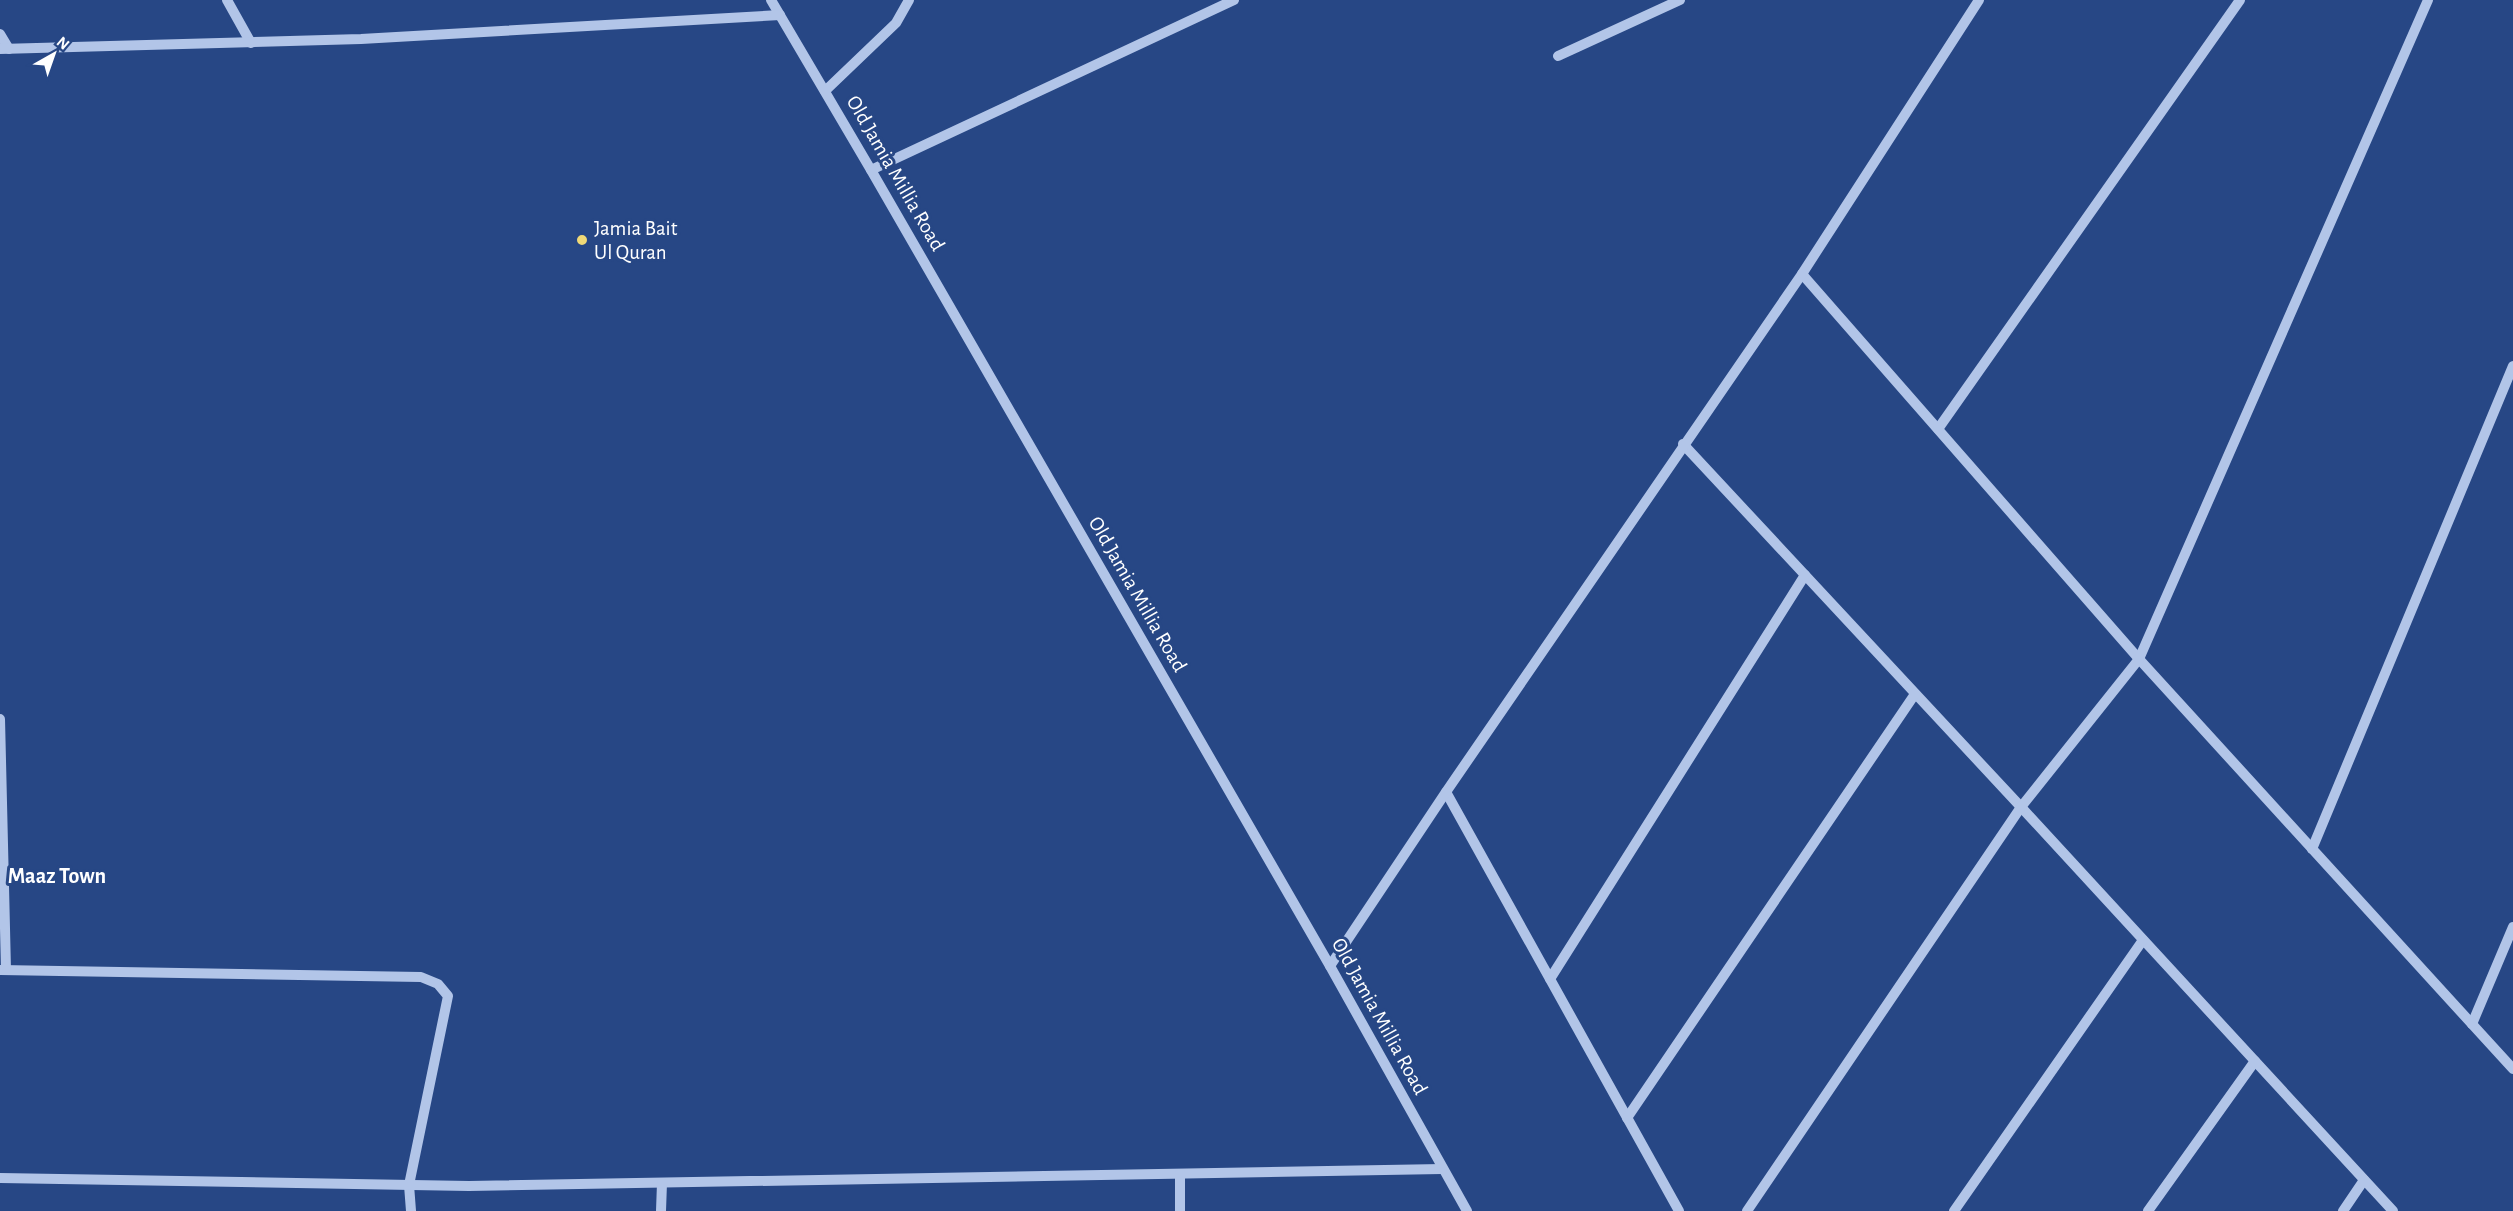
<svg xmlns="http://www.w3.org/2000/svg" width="2513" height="1211" viewBox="0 0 2513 1211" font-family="'Alegreya Sans',sans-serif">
<rect width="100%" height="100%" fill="#274785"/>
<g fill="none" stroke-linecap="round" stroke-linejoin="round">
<!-- minor -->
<g stroke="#b2c5e8" stroke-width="10">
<polyline points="227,0 251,43"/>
<polyline points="771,0 871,170 1330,966 1467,1211"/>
<polyline points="0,34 9,49"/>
<polyline points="0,49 361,39 780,15"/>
<polyline points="1558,56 1680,0"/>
<polyline points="825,91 896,23 909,0"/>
<polyline points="871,170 1234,0"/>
<polyline points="1802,274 2139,659 2513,1069"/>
<polyline points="1938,429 2240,0"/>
<polyline points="1683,444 2021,807 2393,1211"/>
<polyline points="0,719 6,970"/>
<polyline points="1446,792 1679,1211"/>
<polyline points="2312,849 2513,366"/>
<polyline points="1330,966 1446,792 1802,274 1979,0"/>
<polyline points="0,970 421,977 438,984 448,996 409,1185 411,1211"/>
<polyline points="1550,979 1805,575"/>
<polyline points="2472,1024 2513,927"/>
<polyline points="1627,1118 1915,694"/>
<polyline points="0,1178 469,1186 1442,1169"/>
<polyline points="661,1211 662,1183"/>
<polyline points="1180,1211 1180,1174"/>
<polyline points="1747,1211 2021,807 2139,659 2428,0"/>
<polyline points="1954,1211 2143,940"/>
<polyline points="2148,1211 2255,1061"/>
<polyline points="2343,1211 2364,1180"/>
</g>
</g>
<!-- markers -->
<circle fill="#f0d977" stroke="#274785" stroke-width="2" cx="582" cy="240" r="6"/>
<g text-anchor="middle" stroke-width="6" stroke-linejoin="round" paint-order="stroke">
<!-- street labels -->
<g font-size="21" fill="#fff" stroke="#274785">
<text transform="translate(896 173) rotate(60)" y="7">Old Jamia Millia Road</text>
<text transform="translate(1138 594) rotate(60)" y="7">Old Jamia Millia Road</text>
<text transform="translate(1380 1016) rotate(61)" y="7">Old Jamia Millia Road</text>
</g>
<!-- poi labels -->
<g font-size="21" fill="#fff" stroke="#274785" text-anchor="start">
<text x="594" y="235">Jamia Bait<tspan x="594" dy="24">Ul Quran</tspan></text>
</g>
<!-- neighbourhood labels -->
<g font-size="22" font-weight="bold" fill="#fff" stroke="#274785">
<text x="57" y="883">Maaz Town</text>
</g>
</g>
<!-- north arrow -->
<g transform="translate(54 54) rotate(40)" stroke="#274785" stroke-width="4.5" paint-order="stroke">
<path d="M0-4.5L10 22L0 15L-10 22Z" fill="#ffffff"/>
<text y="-9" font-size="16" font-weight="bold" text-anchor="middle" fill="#ffffff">N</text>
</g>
</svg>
